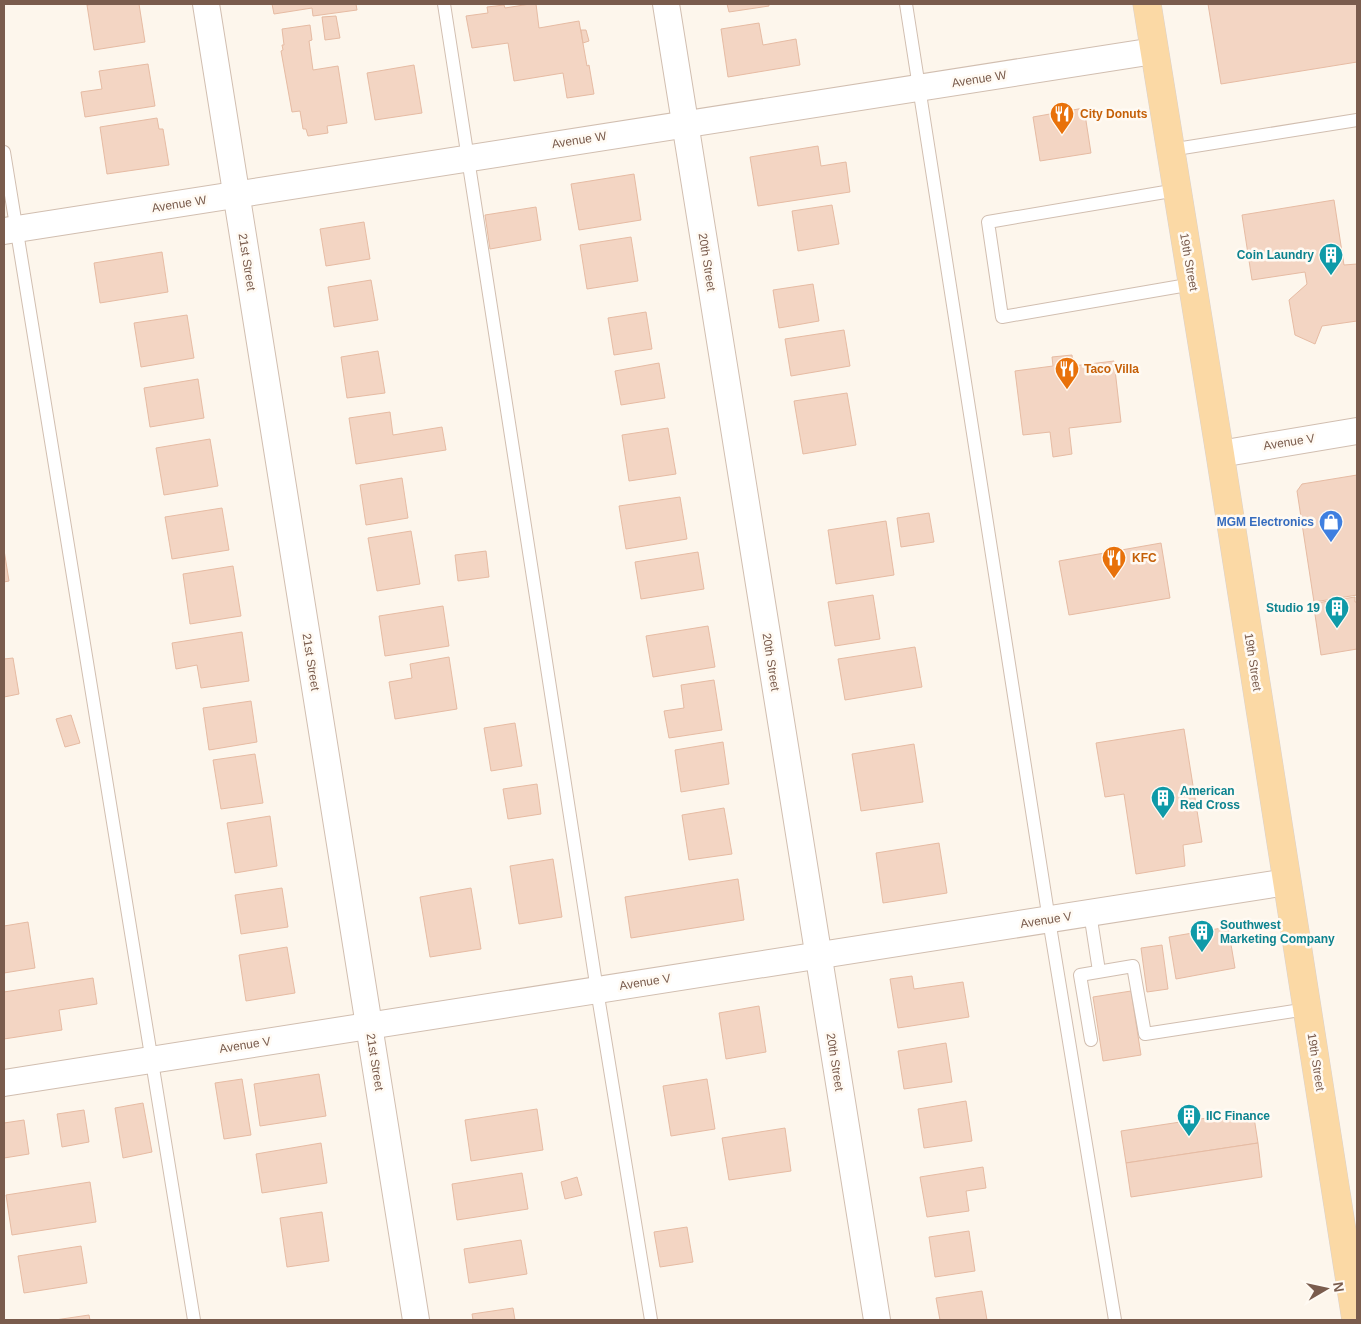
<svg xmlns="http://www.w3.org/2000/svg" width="1361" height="1324" viewBox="0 0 1361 1324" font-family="Helvetica,sans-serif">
<rect width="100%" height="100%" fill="#fdf6ec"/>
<!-- building -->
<g fill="#f3d5c3" stroke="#e6bba3">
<polygon points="93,4 139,4 145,42 94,50 87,5"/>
<polygon points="272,4 356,4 357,10 313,16 312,8 274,14"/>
<polygon points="530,4 536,4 539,28 579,21 587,66 589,65 594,94 567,98 563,73 514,81 508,43 472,48 466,16 488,13 487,7 504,5 505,8"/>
<polygon points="727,4 769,4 769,6 729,12"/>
<polygon points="1208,4 1357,4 1357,62 1221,84"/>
<polygon points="336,16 340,38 325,40 322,17"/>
<polygon points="759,23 763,45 796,39 800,65 728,77 721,29"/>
<polygon points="310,25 312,40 309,41 313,70 338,66 347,123 327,126 328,133 308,136 306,129 303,129 300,111 292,112 281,51 283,50 282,45 284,45 282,29"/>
<polygon points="581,30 586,30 589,41 583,43"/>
<polygon points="148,64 155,106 85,117 81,92 102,89 99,71"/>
<polygon points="414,65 422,113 375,120 367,73"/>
<polygon points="1084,108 1091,153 1040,161 1033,117"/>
<polygon points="157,118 159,129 163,129 169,165 107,174 100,127"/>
<polygon points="818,146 821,166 846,162 850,192 758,206 750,157"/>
<polygon points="634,174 641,220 579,230 571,184"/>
<polygon points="1334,200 1344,265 1357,264 1357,321 1322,326 1315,344 1295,335 1289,300 1307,284 1305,272 1252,280 1242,215"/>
<polygon points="832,205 839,244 798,251 792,211"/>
<polygon points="536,207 541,240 490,249 485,215"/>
<polygon points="364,222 370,259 326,266 320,229"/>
<polygon points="631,237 638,281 587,289 580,245"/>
<polygon points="162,252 168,292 100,303 94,263"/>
<polygon points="371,280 378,320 334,327 328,287"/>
<polygon points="813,284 819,321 779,328 773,290"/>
<polygon points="646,312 652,349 614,355 608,318"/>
<polygon points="187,315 194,358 141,367 134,323"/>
<polygon points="844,330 850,366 791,376 785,339"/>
<polygon points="378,351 385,393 347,398 341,357"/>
<polygon points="1072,355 1073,366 1114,361 1121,422 1069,428 1072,454 1053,457 1050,432 1023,435 1015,371 1053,366 1052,357"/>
<polygon points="659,363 665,398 621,405 615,371"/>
<polygon points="198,379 204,418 150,427 144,388"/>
<polygon points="847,393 856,445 803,454 794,401"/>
<polygon points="390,412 393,435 442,427 446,450 356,464 349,418"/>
<polygon points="668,428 676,474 629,481 622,435"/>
<polygon points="210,439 218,486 164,495 156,448"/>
<polygon points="1357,475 1357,595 1314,602 1297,491 1302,484"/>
<polygon points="402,478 408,518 366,525 360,485"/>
<polygon points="680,497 687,539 626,549 619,506"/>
<polygon points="222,508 229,550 172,559 165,517"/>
<polygon points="929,513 934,542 901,547 897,518"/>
<polygon points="886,521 894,575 836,584 828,530"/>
<polygon points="411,531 420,584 377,591 368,538"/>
<polygon points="1161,543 1170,598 1069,615 1059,561"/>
<polygon points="4,550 9,581 4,582"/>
<polygon points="486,551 489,577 458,581 455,555"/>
<polygon points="698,552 704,589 641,599 635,562"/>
<polygon points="233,566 241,616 190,624 183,574"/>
<polygon points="873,595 880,639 835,646 828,602"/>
<polygon points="1355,597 1355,602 1357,602 1357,649 1321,655 1314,608 1317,608 1316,603"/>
<polygon points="443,606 449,646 385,656 379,616"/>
<polygon points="708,626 715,667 653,677 646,636"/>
<polygon points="242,632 249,681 201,688 197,665 176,669 172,643"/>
<polygon points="915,647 922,687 845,700 838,659"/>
<polygon points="449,657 457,709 395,719 389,682 412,678 410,664"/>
<polygon points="13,658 19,694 4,697 4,659"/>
<polygon points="714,680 722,730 669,738 664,711 684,708 681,685"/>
<polygon points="251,701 257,742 209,750 203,708"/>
<polygon points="71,715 80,743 65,747 56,719"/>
<polygon points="515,723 522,766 491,771 484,728"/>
<polygon points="1184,729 1202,842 1183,845 1185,866 1136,874 1124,794 1105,797 1096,743"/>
<polygon points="723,742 729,784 681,792 675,750"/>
<polygon points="914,744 923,802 861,811 852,754"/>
<polygon points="255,754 263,803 221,809 213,760"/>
<polygon points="537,784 541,814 508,819 503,789"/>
<polygon points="724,808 732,854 689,860 682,815"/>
<polygon points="270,816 277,866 235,873 227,823"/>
<polygon points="939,843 947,893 883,903 876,853"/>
<polygon points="553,859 562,917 519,924 510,866"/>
<polygon points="738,879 744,920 631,938 625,897"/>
<polygon points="282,888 288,927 241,934 235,895"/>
<polygon points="471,888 481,949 430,957 420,897"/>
<polygon points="28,922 35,968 4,973 4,926"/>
<polygon points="1228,927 1235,968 1176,979 1169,937"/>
<polygon points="1162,945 1168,989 1147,992 1141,948"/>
<polygon points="287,947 295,993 246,1001 239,955"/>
<polygon points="912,976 914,989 963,982 969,1017 898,1028 890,979"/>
<polygon points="93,978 97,1004 59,1010 62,1030 4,1039 4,992"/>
<polygon points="1131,991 1141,1055 1103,1061 1093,997"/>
<polygon points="759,1006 766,1052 726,1059 719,1013"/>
<polygon points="946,1043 952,1082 904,1089 898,1051"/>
<polygon points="319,1074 326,1116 260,1126 254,1084"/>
<polygon points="242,1079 251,1135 224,1139 215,1083"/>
<polygon points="707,1079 715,1129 671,1136 663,1086"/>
<polygon points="966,1101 972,1141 924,1148 918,1109"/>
<polygon points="143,1103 152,1152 123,1158 115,1108"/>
<polygon points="537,1109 543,1150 471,1161 465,1120"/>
<polygon points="84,1110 89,1142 62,1147 57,1114"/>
<polygon points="1253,1111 1258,1143 1126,1163 1121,1131"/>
<polygon points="24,1120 29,1154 4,1158 4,1123"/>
<polygon points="785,1128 791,1171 729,1180 722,1138"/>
<polygon points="321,1143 327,1183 262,1193 256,1154"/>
<polygon points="1258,1143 1262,1177 1131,1197 1126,1163"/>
<polygon points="983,1167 986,1188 966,1191 969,1211 927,1217 920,1177"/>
<polygon points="522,1173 528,1209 457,1220 452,1184"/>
<polygon points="577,1177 582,1195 565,1199 561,1182"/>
<polygon points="90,1182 96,1222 12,1235 6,1195"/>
<polygon points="322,1212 329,1261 287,1267 280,1218"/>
<polygon points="687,1227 693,1262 660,1267 654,1232"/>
<polygon points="969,1231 975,1271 935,1277 929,1237"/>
<polygon points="521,1240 527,1274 469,1283 464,1249"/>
<polygon points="81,1246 87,1283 24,1293 18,1256"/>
<polygon points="982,1291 987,1320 940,1320 936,1298"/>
<polygon points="513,1308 515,1320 473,1320 472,1314"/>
<polygon points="89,1315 90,1320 55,1320"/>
</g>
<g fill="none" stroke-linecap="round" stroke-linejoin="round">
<defs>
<g id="service">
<polyline points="444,4 597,990 651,1320"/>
<polyline points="906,4 1049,920 1115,1320"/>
<polyline points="1170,150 1357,120"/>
<polyline points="4,152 194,1320"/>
<polyline points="1177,190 988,222 1002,317 1193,284"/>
<polyline points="1090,913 1099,971"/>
<polyline points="1091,1040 1080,975 1133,966 1145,1034 1307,1009"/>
</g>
<g id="minor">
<polyline points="206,4 416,1320"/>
<polyline points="666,4 877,1320"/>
<polyline points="4,231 1154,51"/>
<polyline points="1220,454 1357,431"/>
<polyline points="4,1083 1287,882"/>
</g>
<polyline id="primary" points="1147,4 1220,454 1356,1320"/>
</defs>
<!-- service casing -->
<use href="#service" stroke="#d1beb0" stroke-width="14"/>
<!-- minor casing -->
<use href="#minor" stroke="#d1beb0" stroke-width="28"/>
<!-- primary casing -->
<use href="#primary" stroke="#dad1cd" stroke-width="29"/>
<!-- service -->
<use href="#service" stroke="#fff" stroke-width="12"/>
<!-- minor -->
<use href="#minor" stroke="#fff" stroke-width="26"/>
<!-- primary -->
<use href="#primary" stroke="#fbd9a5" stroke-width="28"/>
</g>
<!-- icons -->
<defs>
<symbol id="restaurant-pin" viewBox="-11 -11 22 30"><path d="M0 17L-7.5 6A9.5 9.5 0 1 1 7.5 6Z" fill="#e8710a" stroke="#fffaf3"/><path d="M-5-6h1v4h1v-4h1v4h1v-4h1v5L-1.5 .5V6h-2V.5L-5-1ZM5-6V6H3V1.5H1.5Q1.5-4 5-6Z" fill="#fff"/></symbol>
<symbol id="building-pin" viewBox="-11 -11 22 30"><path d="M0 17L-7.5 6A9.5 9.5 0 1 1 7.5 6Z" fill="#0f9aa8" stroke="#fffaf3"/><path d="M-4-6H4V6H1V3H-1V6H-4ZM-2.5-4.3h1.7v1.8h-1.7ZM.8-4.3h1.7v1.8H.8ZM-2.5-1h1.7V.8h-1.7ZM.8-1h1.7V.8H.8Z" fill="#fff"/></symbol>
<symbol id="shop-pin" viewBox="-11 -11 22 30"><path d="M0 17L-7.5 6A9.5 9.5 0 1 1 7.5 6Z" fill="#3f7fe0" stroke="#fffaf3"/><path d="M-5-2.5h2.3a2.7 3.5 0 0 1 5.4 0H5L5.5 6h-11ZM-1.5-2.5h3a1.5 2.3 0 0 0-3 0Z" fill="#fff"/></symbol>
</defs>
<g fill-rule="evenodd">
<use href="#restaurant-pin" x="1048" y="100" width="28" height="38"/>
<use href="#building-pin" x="1317" y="241" width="28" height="38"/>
<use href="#restaurant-pin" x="1053" y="355" width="28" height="38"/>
<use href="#shop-pin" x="1317" y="508" width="28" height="38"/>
<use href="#restaurant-pin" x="1100" y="544" width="28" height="38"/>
<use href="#building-pin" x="1323" y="594" width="28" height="38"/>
<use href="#building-pin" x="1149" y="784" width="28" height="38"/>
<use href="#building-pin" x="1188" y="918" width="28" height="38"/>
<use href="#building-pin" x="1175" y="1102" width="28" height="38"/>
</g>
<g text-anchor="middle" stroke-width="5" stroke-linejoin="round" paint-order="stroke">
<!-- street labels -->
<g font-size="12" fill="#7a5c4d" stroke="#fffaf3">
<text transform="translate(979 79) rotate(-9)" y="4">Avenue W</text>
<text transform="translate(579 140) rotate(-9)" y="4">Avenue W</text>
<text transform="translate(179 204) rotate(-9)" y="4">Avenue W</text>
<text transform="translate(247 262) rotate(81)" y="4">21st Street</text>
<text transform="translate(707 262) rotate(81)" y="4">20th Street</text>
<text transform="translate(1189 262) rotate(80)" y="4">19th Street</text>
<text transform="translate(1289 442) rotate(-9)" y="4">Avenue V</text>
<text transform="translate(311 662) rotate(81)" y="4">21st Street</text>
<text transform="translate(771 662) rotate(81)" y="4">20th Street</text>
<text transform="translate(1253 662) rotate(81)" y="4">19th Street</text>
<text transform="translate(1046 920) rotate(-9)" y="4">Avenue V</text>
<text transform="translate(645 982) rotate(-9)" y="4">Avenue V</text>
<text transform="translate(245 1045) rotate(-9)" y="4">Avenue V</text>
<text transform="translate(375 1062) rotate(81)" y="4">21st Street</text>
<text transform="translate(835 1062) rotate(81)" y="4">20th Street</text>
<text transform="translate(1316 1062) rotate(81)" y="4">19th Street</text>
</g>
<!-- food labels -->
<g font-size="12" font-weight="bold" fill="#c56008" stroke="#fffaf3" text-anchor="start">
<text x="1080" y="118">City Donuts</text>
<text x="1084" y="373">Taco Villa</text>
<text x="1132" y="562">KFC</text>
</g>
<!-- culture labels -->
<g font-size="12" font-weight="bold" fill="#0d838f" stroke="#fffaf3" text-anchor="start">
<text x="1314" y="259" text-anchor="end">Coin Laundry</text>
<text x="1320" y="612" text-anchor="end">Studio 19</text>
<text x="1180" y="795">American<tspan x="1180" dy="14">Red Cross</tspan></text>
<text x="1220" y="929">Southwest<tspan x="1220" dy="14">Marketing Company</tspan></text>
<text x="1206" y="1120">IIC Finance</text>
</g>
<!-- shop labels -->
<g font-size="12" font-weight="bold" fill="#366cbe" stroke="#fffaf3" text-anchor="end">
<text x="1314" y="526">MGM Electronics</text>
</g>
</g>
<!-- border -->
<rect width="1361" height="1324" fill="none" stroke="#7a5c4d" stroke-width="10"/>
<!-- north arrow -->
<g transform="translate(1326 1289) rotate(81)" stroke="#fffaf3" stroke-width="4" paint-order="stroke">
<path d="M0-4L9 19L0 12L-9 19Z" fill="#7a5c4d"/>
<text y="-8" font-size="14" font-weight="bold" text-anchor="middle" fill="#7a5c4d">N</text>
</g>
</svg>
